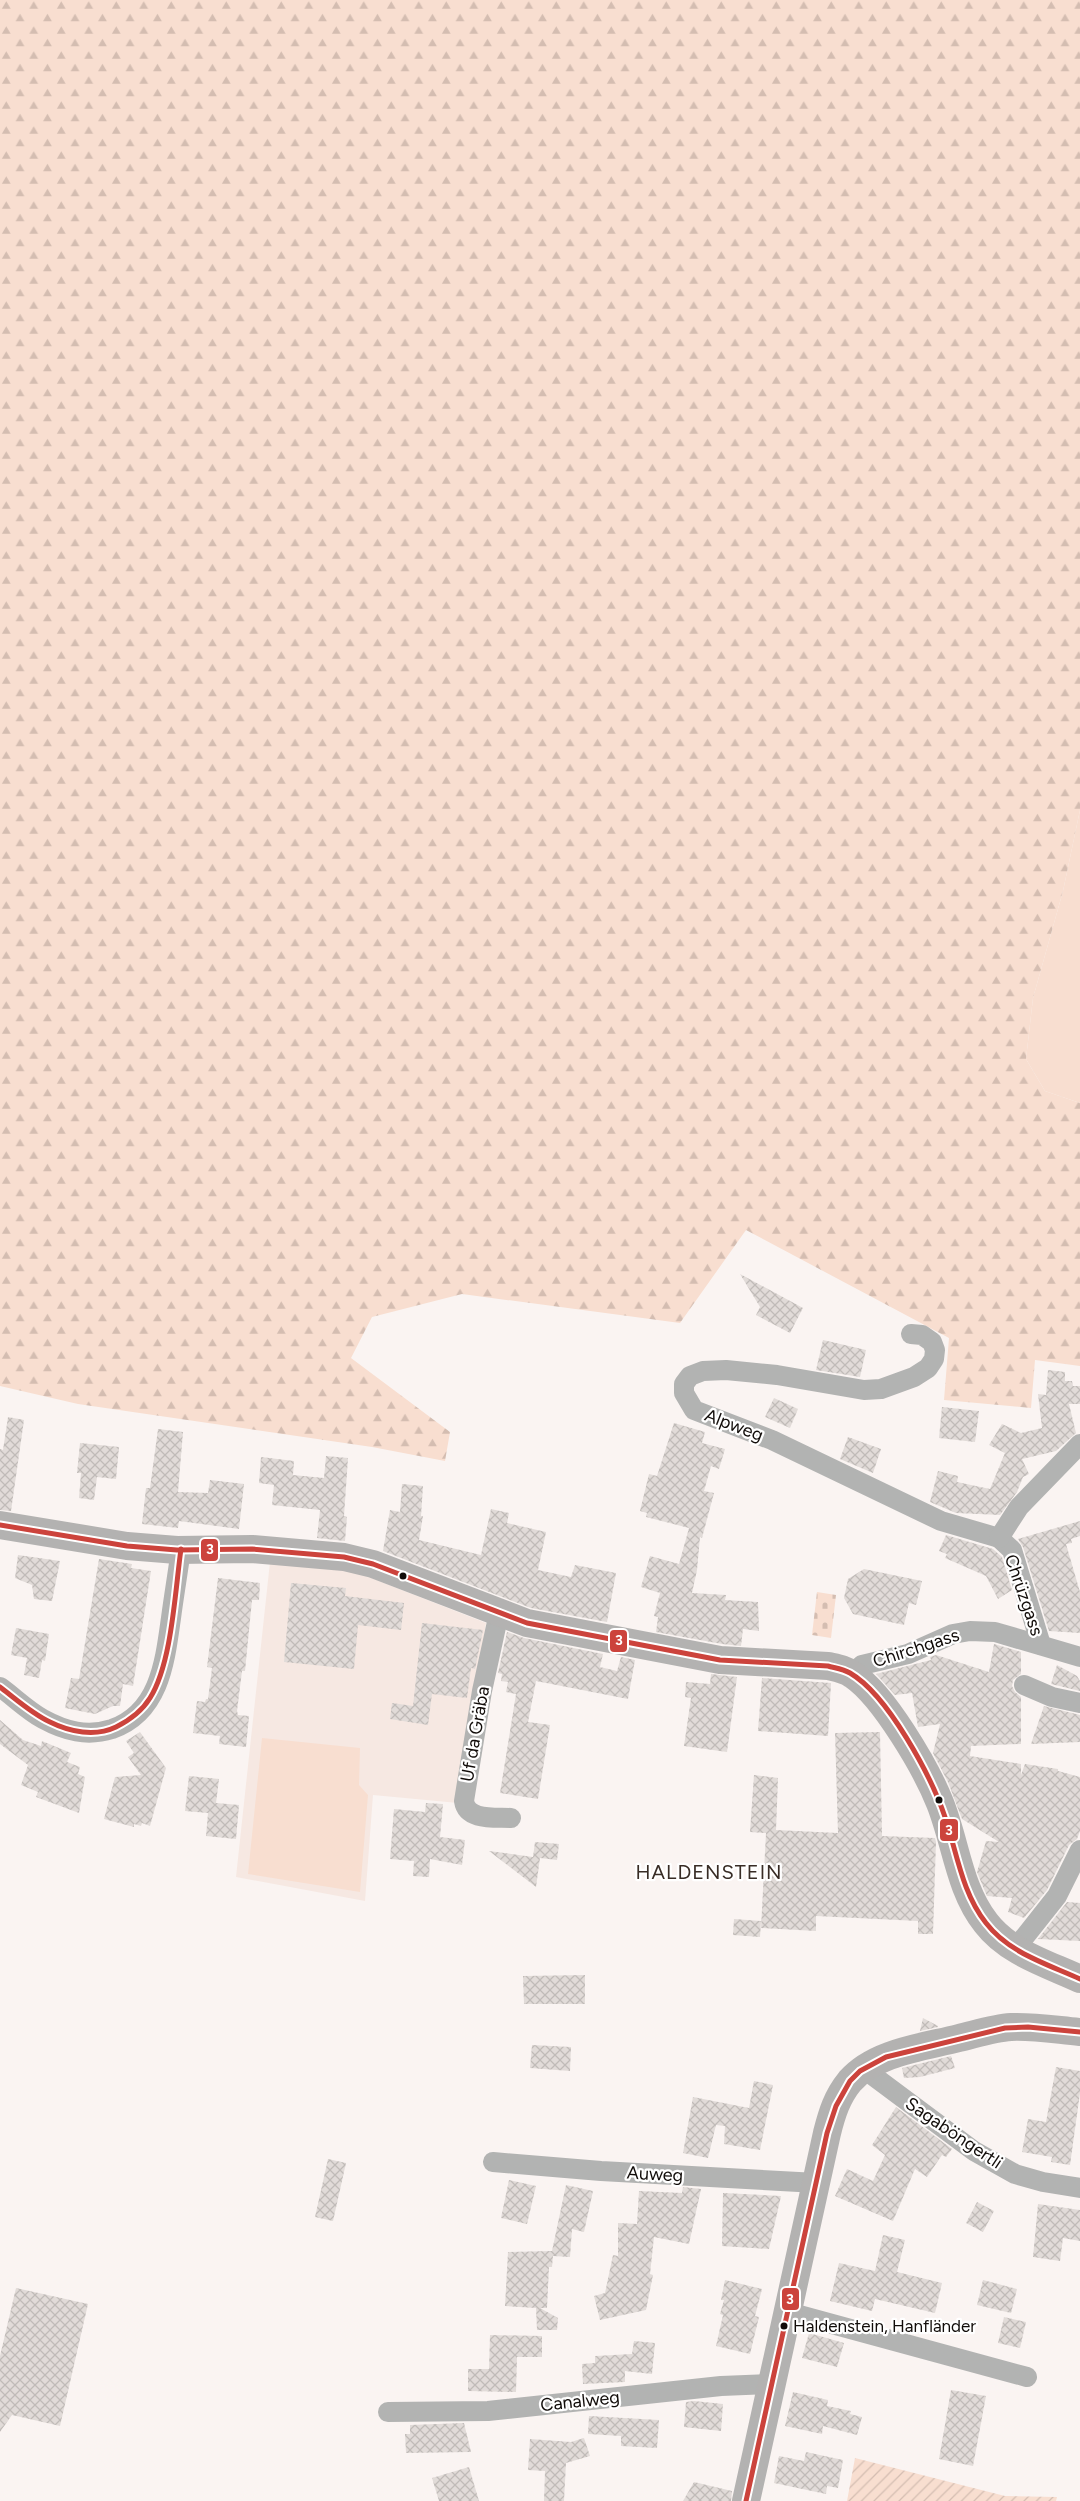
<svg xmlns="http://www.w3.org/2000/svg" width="1080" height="2501" viewBox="0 0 1080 2501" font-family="Figtree,sans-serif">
<defs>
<pattern id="forest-firs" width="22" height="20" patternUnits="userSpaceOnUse" patternTransform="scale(1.25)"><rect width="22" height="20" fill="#f8ded0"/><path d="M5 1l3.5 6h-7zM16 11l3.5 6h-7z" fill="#d4bdb1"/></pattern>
<pattern id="cemetery-stones" width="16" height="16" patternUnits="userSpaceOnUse" patternTransform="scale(1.25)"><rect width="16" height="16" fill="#f8ded0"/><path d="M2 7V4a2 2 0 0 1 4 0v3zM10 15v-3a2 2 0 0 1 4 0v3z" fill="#d4bdb1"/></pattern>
<pattern id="garden-furrows" width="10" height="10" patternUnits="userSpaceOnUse" patternTransform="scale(1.25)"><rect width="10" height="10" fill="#f8ded0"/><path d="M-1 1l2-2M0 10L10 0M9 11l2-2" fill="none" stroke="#d4bdb1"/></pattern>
<pattern id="building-cross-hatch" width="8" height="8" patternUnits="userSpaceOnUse" patternTransform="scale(1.25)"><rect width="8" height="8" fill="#e1dbd8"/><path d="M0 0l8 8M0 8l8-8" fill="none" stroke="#c0bbb8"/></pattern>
</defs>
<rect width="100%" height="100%" fill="#faf4f2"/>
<!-- built -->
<polygon fill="#f6e8e2" points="270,1562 356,1572 486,1623 458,1803 373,1795 365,1901 236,1877"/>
<!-- grass -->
<g fill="#f8ded0">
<polygon points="1080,810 1080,1103 1045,1091 1026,1059 1033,998 1063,891"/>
<polygon points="262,1738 360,1748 359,1785 368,1795 360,1892 248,1874"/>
</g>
<!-- forest -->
<polygon fill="url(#forest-firs)" points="0,0 1080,0 1080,810 1063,891 1033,998 1026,1059 1045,1091 1080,1103 1080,1366 1035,1360 1031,1408 944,1400 949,1338 746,1230 680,1323 462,1294 372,1317 351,1358 450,1432 445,1461 372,1447 78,1404 0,1386"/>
<!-- cemetery -->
<polygon fill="url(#cemetery-stones)" points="817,1592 836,1595 831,1638 812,1635"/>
<!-- garden -->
<polygon fill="url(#garden-furrows)" points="855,2458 1005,2496 1057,2497 1056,2501 847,2501"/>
<!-- building -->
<g fill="url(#building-cross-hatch)">
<polygon points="740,1274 803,1308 790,1333 756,1315 760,1307"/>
<polygon points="823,1340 866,1350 860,1377 816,1370"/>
<polygon points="1048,1370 1065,1372 1065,1381 1072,1381 1073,1386 1080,1386 1080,1404 1069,1404 1076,1433 1056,1451 1022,1459 1029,1474 1023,1477 1017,1492 1000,1515 956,1513 930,1502 938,1471 958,1476 957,1482 990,1489 1005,1453 989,1445 1002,1424 1021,1433 1042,1428 1038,1394 1046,1395"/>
<polygon points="774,1398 798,1409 790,1428 765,1417"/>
<polygon points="942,1407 979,1411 975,1442 939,1438"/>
<polygon points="8,1417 24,1420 11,1511 0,1510 0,1449 3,1450"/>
<polygon points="674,1423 705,1432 702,1443 725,1449 719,1469 711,1466 704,1491 714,1493 702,1538 700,1537 697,1570 692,1593 726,1595 725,1600 758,1602 759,1631 743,1629 741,1646 722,1644 656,1632 658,1617 654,1616 660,1593 641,1587 650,1556 679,1564 689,1528 646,1517 647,1513 640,1511 649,1474 657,1476"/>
<polygon points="158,1429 183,1432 178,1492 208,1493 210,1480 244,1484 239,1529 179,1521 178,1528 142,1524 146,1488 150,1488"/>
<polygon points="848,1437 881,1449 873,1473 840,1459"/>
<polygon points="80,1443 119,1447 116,1479 97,1477 94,1500 79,1498 81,1473 77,1473"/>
<polygon points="326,1456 348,1458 344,1516 347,1517 345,1541 317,1538 320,1510 272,1505 274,1485 259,1483 261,1457 294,1461 293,1475 324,1478"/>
<polygon points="402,1484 423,1486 421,1516 423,1516 419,1540 481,1555 491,1509 509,1513 507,1523 546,1532 538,1570 571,1577 575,1565 616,1573 607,1622 531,1608 383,1551 390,1510 400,1512"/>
<polygon points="1080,1521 1080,1536 1071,1539 1072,1543 1066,1544 1080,1592 1080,1633 1049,1631 1023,1547 1018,1539"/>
<polygon points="946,1535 993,1549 1002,1557 1012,1590 998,1599 986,1576 945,1558 947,1554 939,1551"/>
<polygon points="18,1555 60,1561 52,1601 34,1599 32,1585 15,1578"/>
<polygon points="99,1559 132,1564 131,1568 151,1571 133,1686 123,1684 120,1706 113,1706 95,1714 65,1708 71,1678 79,1679"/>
<polygon points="864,1569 922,1581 916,1605 909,1603 904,1625 853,1614 844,1598 848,1579"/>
<polygon points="218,1578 260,1583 259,1600 252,1600 245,1671 242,1671 237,1711 238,1715 249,1716 246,1747 219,1744 220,1736 193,1733 197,1701 205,1702 206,1699 208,1699 212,1668 207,1667"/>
<polygon points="291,1583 346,1588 345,1596 404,1603 401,1630 358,1625 354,1669 284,1662"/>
<polygon points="422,1623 483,1630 475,1669 471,1668 467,1698 432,1694 428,1725 390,1719 392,1703 413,1706"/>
<polygon points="16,1628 49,1634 45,1661 42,1660 39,1678 24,1675 27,1658 11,1655"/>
<polygon points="507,1632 524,1638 603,1654 600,1667 617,1671 621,1657 635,1660 628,1699 536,1681 528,1722 550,1725 538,1799 500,1793 516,1694 506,1692 508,1682 501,1681 502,1674 498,1673"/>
<polygon points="994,1644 1021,1652 1021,1674 1013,1680 1012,1686 1015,1692 1021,1697 1021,1744 971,1746 970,1756 1021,1764 1021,1775 1025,1764 1058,1769 1058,1771 1080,1777 1080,1831 1077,1839 1069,1845 1047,1890 1024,1918 1008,1912 1012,1898 987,1896 984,1889 977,1872 986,1841 999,1842 962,1819 948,1782 933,1753 940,1724 918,1727 912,1693 895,1695 876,1674 931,1660 930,1657 936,1655 989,1672"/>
<polygon points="1057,1665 1077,1676 1080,1681 1080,1691 1051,1684"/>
<polygon points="711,1674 737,1677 727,1752 684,1746 691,1698 685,1697 686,1682 710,1684"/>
<polygon points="762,1678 831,1683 828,1736 758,1731"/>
<polygon points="1044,1706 1080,1715 1080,1742 1031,1744"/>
<polygon points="0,1720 23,1740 41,1746 42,1741 71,1753 67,1762 80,1767 78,1774 85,1777 79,1813 36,1797 38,1792 21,1785 28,1765 0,1744"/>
<polygon points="140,1732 166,1768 150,1826 142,1823 141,1826 134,1824 134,1827 104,1819 115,1777 141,1775 128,1757 134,1753 126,1741"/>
<polygon points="880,1732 882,1836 935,1838 936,1842 933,1934 918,1934 918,1921 816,1916 816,1931 761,1928 766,1833 750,1832 754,1775 778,1778 776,1830 838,1833 835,1733"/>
<polygon points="189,1776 219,1779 216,1803 239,1805 236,1839 206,1836 208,1813 185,1811"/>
<polygon points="426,1803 443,1804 440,1837 465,1840 462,1865 430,1859 429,1877 413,1876 414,1861 390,1859 394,1809 425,1812"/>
<polygon points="535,1842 559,1844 557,1860 540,1858 536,1887 489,1851 533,1857"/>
<polygon points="1067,1902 1080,1903 1080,1941 1038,1939"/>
<polygon points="734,1919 761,1921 760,1937 733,1935"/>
<polygon points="585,1975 585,2004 524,2004 523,1976"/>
<polygon points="923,2018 938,2026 938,2027 920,2031"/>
<polygon points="532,2045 571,2047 570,2071 530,2068"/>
<polygon points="951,2056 955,2068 920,2077 904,2078 902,2068"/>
<polygon points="1056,2067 1080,2071 1080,2093 1070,2165 1051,2162 1052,2157 1022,2152 1028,2119 1046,2122"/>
<polygon points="754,2081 773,2085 760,2150 724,2144 725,2126 716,2125 708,2158 683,2153 693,2097 749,2108"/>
<polygon points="896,2107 952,2149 946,2157 942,2155 927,2177 915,2169 893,2221 835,2196 847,2169 873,2181 885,2155 872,2145"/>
<polygon points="328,2159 346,2163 333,2221 315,2217"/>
<polygon points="509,2180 536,2186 527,2224 501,2218"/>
<polygon points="566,2185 593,2191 584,2232 572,2229 570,2257 553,2256 552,2267 549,2267 547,2308 540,2308 558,2318 557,2330 537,2330 536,2308 505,2306 508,2252 552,2251"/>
<polygon points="683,2187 701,2189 689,2244 654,2237 650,2274 653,2275 646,2310 600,2320 594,2296 605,2293 613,2255 618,2256 618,2223 637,2224 639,2191 682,2193"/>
<polygon points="723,2193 781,2196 769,2249 722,2246"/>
<polygon points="977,2202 994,2211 983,2232 966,2223"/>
<polygon points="1038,2204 1080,2210 1080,2241 1063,2238 1060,2261 1033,2257"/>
<polygon points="883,2235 905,2240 897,2272 942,2283 935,2313 875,2299 872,2311 830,2301 839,2263 875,2271"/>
<polygon points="725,2280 762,2289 755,2316 759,2317 750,2354 716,2346 723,2315 720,2314 724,2300 721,2300"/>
<polygon points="983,2280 1017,2289 1011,2313 977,2305"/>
<polygon points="16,2288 88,2304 60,2426 12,2415 0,2432 0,2356"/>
<polygon points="1004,2317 1026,2322 1020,2348 998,2343"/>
<polygon points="809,2333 844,2343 837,2367 802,2358"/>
<polygon points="490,2335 542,2336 542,2357 517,2357 516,2392 468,2391 468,2369 489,2369"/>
<polygon points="634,2341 655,2343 652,2374 625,2371 625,2382 583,2384 582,2364 595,2363 595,2356 632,2354"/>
<polygon points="951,2390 986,2396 973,2466 939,2459"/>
<polygon points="793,2392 828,2400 827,2406 851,2411 850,2414 862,2417 857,2435 823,2426 822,2434 785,2426"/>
<polygon points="694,2401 723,2404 721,2431 684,2427 686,2402"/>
<polygon points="589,2416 659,2420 657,2448 621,2446 621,2436 588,2434"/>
<polygon points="464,2423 471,2452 406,2453 405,2434 410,2434 410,2425"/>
<polygon points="584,2438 590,2456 566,2463 564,2501 544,2501 545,2471 528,2470 530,2439 571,2442"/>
<polygon points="806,2452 843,2460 838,2488 827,2486 826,2494 774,2483 779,2456 804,2461"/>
<polygon points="469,2467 479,2501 439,2501 432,2478"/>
<polygon points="694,2482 732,2491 731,2501 683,2501"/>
</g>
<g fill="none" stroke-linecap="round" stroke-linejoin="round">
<!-- street -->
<g stroke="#b2b3b2" stroke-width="20">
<polyline points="911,1334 922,1335 932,1342 935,1350 934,1359 928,1368 914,1377 881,1389 864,1390 777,1375 726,1370 703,1371 690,1376 684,1384 684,1393 694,1410 772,1440 941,1521 999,1538 1012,1550 1041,1645"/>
<polyline points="999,1538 1019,1507 1080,1444"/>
<path d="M499,1613L482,1691L464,1801C467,1821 495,1817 511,1818"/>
<polyline points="852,1674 862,1665 908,1654 953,1634 970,1631 995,1632 1080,1657"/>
<polyline points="1024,1685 1052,1697 1080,1703"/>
<path d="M0,1687C14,1697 28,1711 43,1719C65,1731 87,1737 112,1729C160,1712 165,1661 171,1618C174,1595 178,1572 181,1549"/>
<polyline points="1015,1949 1057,1896 1080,1850"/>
<polyline points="864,2069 974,2151 1015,2174 1043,2182 1080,2188"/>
<polyline points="493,2162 601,2171 817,2183"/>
<polyline points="788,2312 1027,2377"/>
<polyline points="388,2412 488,2411 721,2386 772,2384"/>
</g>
<!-- secondary -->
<g stroke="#b3b2b1" stroke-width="28">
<path d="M0,1525L127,1546L177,1550L252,1549L344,1557L373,1564L527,1623L720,1660L828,1666C837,1668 845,1669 853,1675C884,1696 926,1768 940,1803C956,1843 959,1889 986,1923C1009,1953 1048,1964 1080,1979"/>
<path d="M746,2501L827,2133C832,2113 837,2097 850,2081C875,2052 924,2047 959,2038C976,2034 994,2028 1011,2027C1034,2026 1057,2030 1080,2032"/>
</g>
<defs>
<g id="bus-1">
<path d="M0,1525L127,1546L177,1550L252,1549L344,1557L373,1564L527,1623L720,1660L828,1666C835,1668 843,1669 850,1673C888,1695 931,1776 945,1817C957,1853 962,1893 986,1923C1009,1953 1047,1964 1080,1979"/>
<path d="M0,1687C16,1699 31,1713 50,1722C70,1732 95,1737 116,1727C130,1720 142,1711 150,1698C172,1663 175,1591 181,1549"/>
<polyline points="746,2501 827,2133 836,2106 850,2081 860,2071 886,2057 1005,2028 1028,2027 1080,2032"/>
</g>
</defs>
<!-- bus-1 casing -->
<use href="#bus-1" stroke="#fff" stroke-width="9"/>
<!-- bus-1 -->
<use href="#bus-1" stroke="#cc433c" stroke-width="5"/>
</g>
<!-- markers -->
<g fill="#110c09" stroke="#fff" stroke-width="2">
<circle cx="403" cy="1576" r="4.5"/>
<circle cx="939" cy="1800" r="4.5"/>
<circle cx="784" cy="2326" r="4.5"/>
</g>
<g text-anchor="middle" stroke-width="4.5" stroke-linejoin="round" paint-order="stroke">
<!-- bus labels -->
<g font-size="17" fill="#110c09" stroke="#fff" text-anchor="start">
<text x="793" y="2332">Haldenstein, Hanfländer</text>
</g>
<!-- street labels -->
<g font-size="18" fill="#110c09" stroke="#fff">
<text transform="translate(734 1425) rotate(21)" y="6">Alpweg</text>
<text transform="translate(1024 1595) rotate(71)" y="6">Chrüzgass</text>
<text transform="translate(916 1648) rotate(-18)" y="6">Chirchgass</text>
<text transform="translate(475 1734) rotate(-80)" y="6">Uf da Gräba</text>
<text transform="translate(954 2133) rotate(34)" y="6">Sagaböngertli</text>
<text transform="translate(655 2174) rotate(3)" y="6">Auweg</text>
<text transform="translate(580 2401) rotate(-6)" y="6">Canalweg</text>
</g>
<!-- quarter labels -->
<g font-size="20" letter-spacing="1" fill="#382c25" stroke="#fff">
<text x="709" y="1879">HALDENSTEIN</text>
</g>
</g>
<g stroke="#fff" stroke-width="2">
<rect x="200" y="1538" width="19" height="24" rx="5" fill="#cc433c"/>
<rect x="609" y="1629" width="19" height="24" rx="5" fill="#cc433c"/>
<rect x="939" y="1818" width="20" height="24" rx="5" fill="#cc433c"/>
<rect x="781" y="2287" width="19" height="24" rx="5" fill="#cc433c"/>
</g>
<g font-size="14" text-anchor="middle" font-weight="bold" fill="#fff">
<text x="210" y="1554">3</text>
<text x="619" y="1645">3</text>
<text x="949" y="1835">3</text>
<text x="790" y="2304">3</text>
</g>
</svg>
